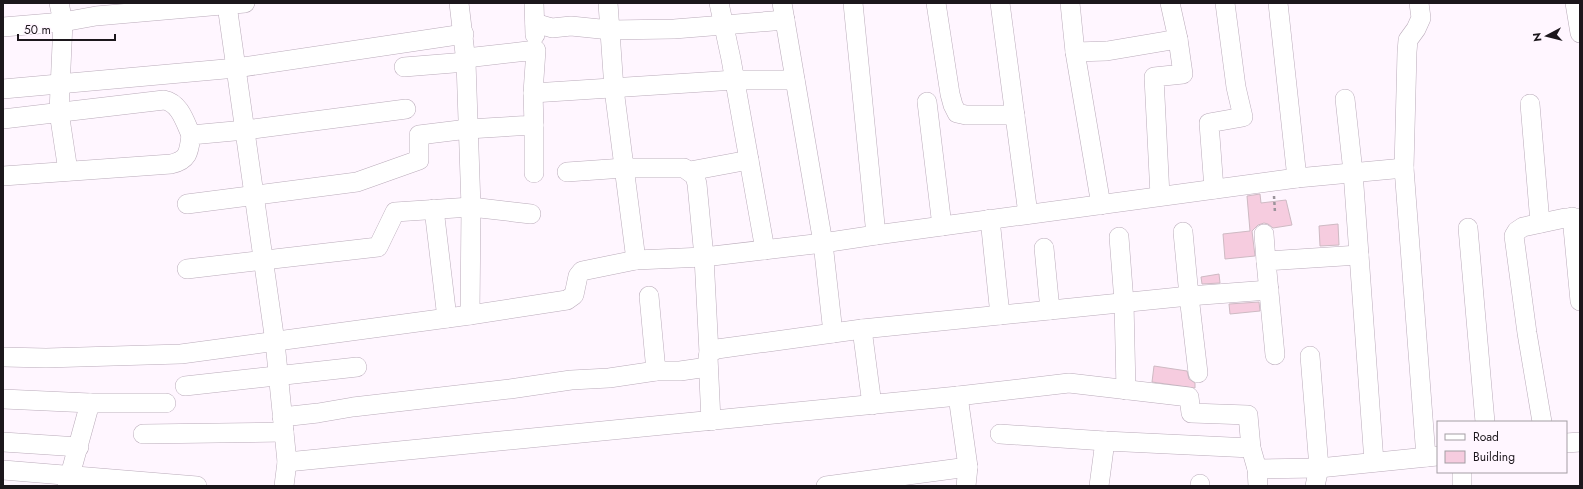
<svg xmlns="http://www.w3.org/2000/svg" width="1583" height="489" viewBox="0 0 1583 489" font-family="Jost,sans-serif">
<rect width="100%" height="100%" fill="#fff6ff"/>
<!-- building -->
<g fill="#f6ccdf" stroke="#cebac3">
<polygon points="1260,194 1261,203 1286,200 1292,225 1273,228 1268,224 1264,223 1258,225 1252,231 1255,256 1225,259 1223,234 1250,231 1247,196"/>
<polygon points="1338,224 1339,245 1320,246 1319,226"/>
<polygon points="1219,274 1220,283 1202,284 1201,277"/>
<polygon points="1259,302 1260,311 1230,314 1229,304"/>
<polygon points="1154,366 1187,371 1189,379 1195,383 1195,388 1152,382"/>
</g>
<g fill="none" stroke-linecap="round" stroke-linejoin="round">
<defs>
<g id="minor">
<polyline points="59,3 63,22 59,112 68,171"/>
<polyline points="459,3 466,62 471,207 470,315"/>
<polyline points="534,3 535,35"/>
<polyline points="608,3 614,89 636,260"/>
<polyline points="719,3 731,59 765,250"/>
<polyline points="782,3 823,243 833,333"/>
<polyline points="853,3 876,235"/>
<polyline points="936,3 950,94 953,105 957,113 966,115 1015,115"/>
<polyline points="1000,3 1028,214"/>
<polyline points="1070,3 1075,52 1101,205"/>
<polyline points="1278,3 1297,178"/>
<polyline points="1575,3 1580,33"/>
<polyline points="227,5 275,342 287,462 284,486"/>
<polyline points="535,23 552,28 571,26 610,30 674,29 785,20"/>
<polyline points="3,27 63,22 96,16 245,3"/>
<polyline points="1075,52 1107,51 1178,39 1170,3"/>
<polyline points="466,58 536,50 533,93 735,80 795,80"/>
<polyline points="404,67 466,62"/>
<polyline points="3,89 236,68 464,34"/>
<polyline points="1345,99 1353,172 1374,462"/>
<polyline points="927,102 942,226"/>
<polyline points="1530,104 1540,223"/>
<path d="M3,119L164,100C180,103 185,122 191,135"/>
<polyline points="534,125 534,173"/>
<polyline points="1404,168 1407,52 1408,40 1416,29 1421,18 1419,3"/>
<polyline points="690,171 749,160"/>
<polyline points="567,172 624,168 684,168 695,176 697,184 704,257 709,353"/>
<path d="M3,176L171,164C189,160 189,151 191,135L245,130L406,109"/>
<polyline points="1214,189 1209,123 1243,117 1236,87 1225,3"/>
<polyline points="1160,196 1154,77 1183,74 1178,39"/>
<polyline points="187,204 357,182 419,160 419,135 468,129 534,125 533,93"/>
<polyline points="434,209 447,318"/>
<polyline points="1572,217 1580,301"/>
<polyline points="990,219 1000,315"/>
<polyline points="1468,228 1485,422"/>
<polyline points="1183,232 1189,296 1269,290"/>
<polyline points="1264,234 1266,261"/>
<polyline points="1119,237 1124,302 1126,390"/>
<polyline points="1044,248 1050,310"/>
<polyline points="187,269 378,247 395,212 471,207 531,214"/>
<polyline points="649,296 656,371"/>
<polyline points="862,329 872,405"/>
<polyline points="1275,355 1266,261 1359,255"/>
<polyline points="1310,356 1319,468 1315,486"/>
<polyline points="3,357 46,358 181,354 470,315 567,300 574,295 578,276 582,271 636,260 704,257 823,243 876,235 1297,178 1404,168 1426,457"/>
<polyline points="185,386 357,367"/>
<polyline points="958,396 968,467 966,486"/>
<polyline points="3,399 90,403 67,486"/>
<polyline points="90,403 166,403"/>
<polyline points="282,417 318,413 353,407 510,389 571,380 609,378 656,371 680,371 708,367"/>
<polyline points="711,421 708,357 709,353 717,349 862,329 1189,296 1198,373"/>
<polyline points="1542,422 1527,333 1514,236 1517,231 1523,227 1565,218 1580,218"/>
<polyline points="143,434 284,432"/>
<polyline points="1000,434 1105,441"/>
<polyline points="3,442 79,447"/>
<polyline points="1566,443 1580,442"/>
<polyline points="287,462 958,396 1069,383 1189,397 1191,413 1248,415 1251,448 1257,469 1258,486"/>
<polyline points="1257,469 1319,468 1437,456"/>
<polyline points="3,470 197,486"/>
<polyline points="826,486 968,467"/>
<polyline points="1099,486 1105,441 1251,448"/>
<polyline points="1200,486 1200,484"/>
<polyline points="1462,486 1462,472"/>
</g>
</defs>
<!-- minor casing -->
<use href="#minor" stroke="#baabba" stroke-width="20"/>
<!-- path -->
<polyline stroke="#9b949b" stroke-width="2.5" stroke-dasharray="3 3" stroke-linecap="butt" points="1274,196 1275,213"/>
<!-- minor -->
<use href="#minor" stroke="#fff" stroke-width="19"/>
</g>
<!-- border -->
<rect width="1583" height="489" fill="none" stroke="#1c171c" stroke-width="8"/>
<!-- legend -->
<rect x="1437" y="421" width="130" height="52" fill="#fff6ff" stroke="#a49da4"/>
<rect x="1445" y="434" width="20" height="6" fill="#ffffff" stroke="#a49da4"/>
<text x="1473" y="441" font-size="12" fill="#1c171c">Road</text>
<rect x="1445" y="451" width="20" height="12" fill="#f6ccdf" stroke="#a49da4"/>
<text x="1473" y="461" font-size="12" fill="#1c171c">Building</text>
<!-- north arrow -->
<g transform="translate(1547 36) rotate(263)" stroke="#fff6ff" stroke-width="3" paint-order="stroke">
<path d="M0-3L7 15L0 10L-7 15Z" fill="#1c171c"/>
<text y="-6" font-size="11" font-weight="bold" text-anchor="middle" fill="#1c171c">N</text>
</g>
<!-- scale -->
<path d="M18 34v6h97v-6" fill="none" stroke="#1c171c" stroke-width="2"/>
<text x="24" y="34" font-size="12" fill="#1c171c" stroke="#fff6ff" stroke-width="3" paint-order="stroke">50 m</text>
</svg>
